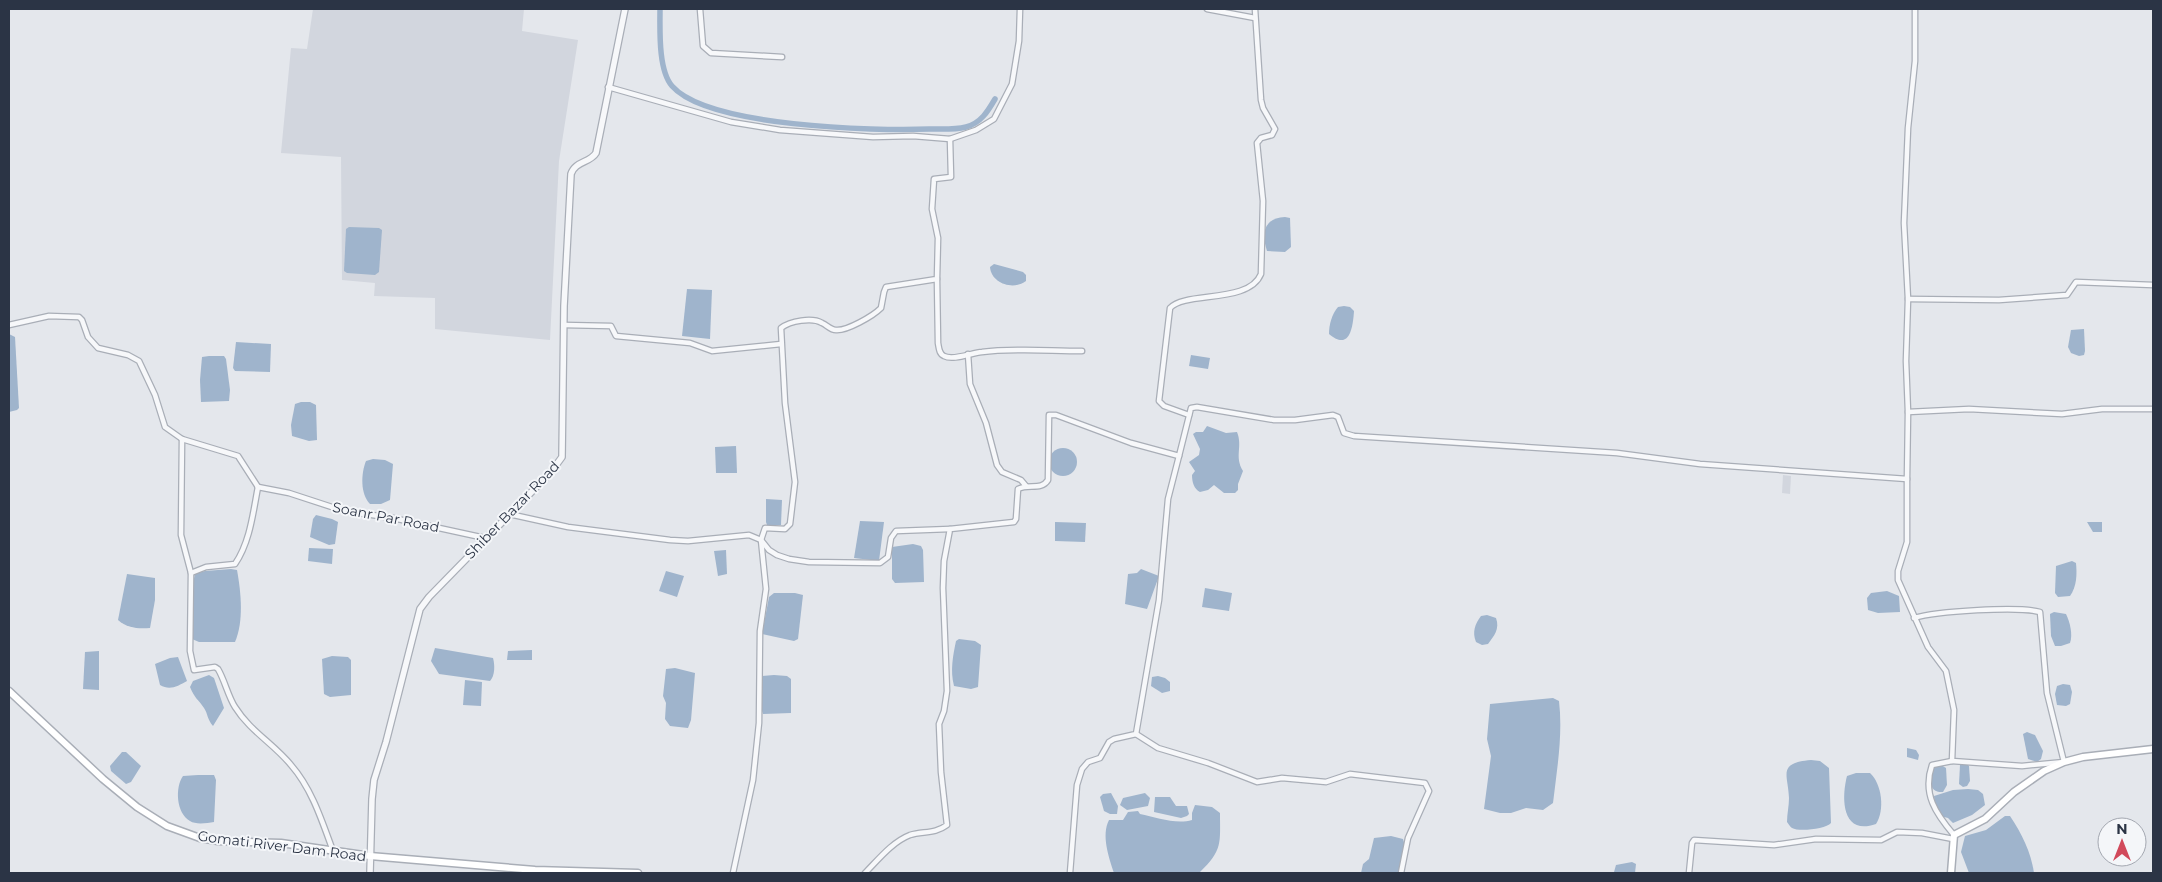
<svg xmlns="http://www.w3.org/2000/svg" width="2162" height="882" viewBox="0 0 2162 882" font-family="Montserrat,sans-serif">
<rect width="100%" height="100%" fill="#e4e7ec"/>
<!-- built -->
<g fill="#d2d6de">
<polygon points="313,9 524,9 522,31 578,40 559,161 550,340 435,329 435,298 374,296 375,283 342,280 341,157 281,153 291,48 307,49"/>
<polygon points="1783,475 1791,476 1790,494 1782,493"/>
</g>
<!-- water -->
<g fill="#9fb4cc">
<path d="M1285,217L1290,218L1291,247L1285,252L1267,251C1261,233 1264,218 1285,217Z"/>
<polygon points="349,227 379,228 382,230 379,272 375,275 347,273 344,271 346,229"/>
<path d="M994,264L1023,272L1026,275V281C1013,291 991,283 990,267Z"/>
<polygon points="687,289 712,290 710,339 682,336"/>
<path d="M1344,306L1350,307L1354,311C1353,326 1350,352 1329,334C1329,324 1332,314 1338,307Z"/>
<polygon points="2084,329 2085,351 2084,355 2079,356 2071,353 2068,347 2071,330"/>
<polygon points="9,334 15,337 19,408 17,410 9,412"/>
<polygon points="236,342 271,344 270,372 235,371 233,368"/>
<polygon points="1191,355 1210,358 1208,369 1189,366"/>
<polygon points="209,356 224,356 226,359 230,390 229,401 201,402 200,380 202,357"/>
<polygon points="301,402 310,402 316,405 317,440 309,441 292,436 291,425 295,404"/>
<path d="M1207,426L1226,433L1237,432C1243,447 1234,456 1243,471L1238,484V490L1235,493H1224L1214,485L1208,490L1200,492C1194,489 1192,482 1192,475L1195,471L1189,462L1199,455L1200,449L1193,434L1196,432H1203Z"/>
<polygon points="736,446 737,473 716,473 715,447"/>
<circle cx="1063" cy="462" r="14"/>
<path d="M373,459L385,460L393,464L390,500L381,504H370C360,494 361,473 366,461Z"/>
<polygon points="766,499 782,500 781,525 767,525 766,522"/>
<polygon points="316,515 332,519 338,522 335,544 329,545 310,537 313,519"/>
<polygon points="860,521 884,522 879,561 854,558"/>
<polygon points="1055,522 1086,523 1085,542 1055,541"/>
<polygon points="2087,522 2102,522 2102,532 2093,532"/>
<polygon points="913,544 921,546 923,550 924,582 895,583 892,579 892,547"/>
<polygon points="309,548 333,549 332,564 308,561"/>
<polygon points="726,550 727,574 718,576 714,551"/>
<path d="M2072,561L2076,563C2077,574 2077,586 2070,596L2058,597L2055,593L2056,566Z"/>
<path d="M231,569L237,570C241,592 244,621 235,642H199L192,639L193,583L195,574L205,571Z"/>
<polygon points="1141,569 1159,576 1147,609 1125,604 1128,574 1137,573"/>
<polygon points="666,571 684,576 677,597 659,591"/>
<path d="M127,574L155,578V600L150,628C138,629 127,628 118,620Z"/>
<polygon points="1205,588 1232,593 1229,611 1202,607"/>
<polygon points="1887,591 1899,596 1900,612 1878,613 1868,610 1867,598 1871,593"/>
<polygon points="774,593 795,593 803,595 798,639 794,641 762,634 769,597"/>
<path d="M2054,612L2066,614C2070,622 2073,635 2070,643L2061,646H2055L2051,636L2050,614Z"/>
<path d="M1487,615L1496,618C1500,629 1494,636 1488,644L1482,645L1476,642C1472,632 1475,624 1481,616Z"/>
<path d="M959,639L975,641L981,645L978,687L971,689L954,686C950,670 953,656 956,641Z"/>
<path d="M435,648L493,658C495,665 495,676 490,681L439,674L431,661Z"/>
<polygon points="532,650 532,660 507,660 508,651"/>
<polygon points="99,651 99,690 83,689 85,652"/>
<polygon points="332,656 348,657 351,660 351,695 330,697 324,694 322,659"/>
<path d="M178,657L187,681C178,686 170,691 160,685L155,664L170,658Z"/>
<polygon points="675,668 695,673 691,720 688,728 670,726 665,719 666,703 663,696 666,669"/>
<path d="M209,675L214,678L224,708L213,726C207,719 208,714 204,708C198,699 195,699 190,687L193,681Z"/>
<polygon points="774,675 787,676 791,679 791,713 763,714 762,711 761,678 762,676"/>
<polygon points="1158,676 1165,678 1170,682 1170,691 1162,693 1151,686 1152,677"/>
<polygon points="465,680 482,682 481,706 463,705"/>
<polygon points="2063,684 2070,685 2072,692 2070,704 2066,706 2057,705 2055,694 2057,686"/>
<path d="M1553,698L1559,701C1563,735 1557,769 1553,803L1543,810L1526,808L1511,813H1500L1484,809L1491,756L1487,739L1490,704Z"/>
<polygon points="2027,732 2035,735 2043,751 2041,759 2037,762 2028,759 2023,734"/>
<polygon points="1907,748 1916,750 1919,755 1918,760 1907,757"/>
<polygon points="122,752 126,752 141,766 131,782 126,784 111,771 110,766"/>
<path d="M1811,760L1820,761L1829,768L1831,823C1826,829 1799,832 1792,828C1790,827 1788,823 1787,822C1787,814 1789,806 1789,798C1788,774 1777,763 1811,760Z"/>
<polygon points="1966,763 1969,766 1970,781 1967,786 1963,787 1959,784 1960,765"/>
<path d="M1941,765L1946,768L1947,785L1943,792C1928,793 1929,778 1933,768Z"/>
<path d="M1856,773H1870C1882,784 1885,810 1876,824C1842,836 1841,799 1847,776Z"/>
<path d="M198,775H214L216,780L214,822C207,823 196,825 190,821C176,813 175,787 183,776Z"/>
<polygon points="1968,789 1978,790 1983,794 1985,805 1972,815 1953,823 1948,818 1940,816 1935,807 1934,796 1953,790"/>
<polygon points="1111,793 1118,806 1117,814 1110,814 1104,811 1100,797 1103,794"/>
<polygon points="1145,793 1150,798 1148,806 1127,810 1120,805 1123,798"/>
<polygon points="1155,797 1170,797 1176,806 1187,806 1189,814 1187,816 1181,818 1154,812"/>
<path d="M1195,805L1212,807L1220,813C1220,843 1223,850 1200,872L1114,873C1109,858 1101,835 1109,820H1123L1128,812L1138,811L1140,814C1156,817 1176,825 1192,820V813Z"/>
<path d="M2005,816H2010C2022,834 2031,852 2034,873H1969L1961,852L1965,836L1986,830Z"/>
<polygon points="1391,836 1403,839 1405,846 1399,873 1361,873 1363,864 1369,859 1374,838"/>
<polygon points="1632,862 1636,864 1635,873 1614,872 1616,865"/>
</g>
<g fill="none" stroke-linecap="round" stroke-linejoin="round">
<!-- canal -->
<path stroke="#9fb4cc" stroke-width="5.5" d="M660,9C660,29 658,70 672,86C708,127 874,131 929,129C941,129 954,130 966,127C981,123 988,111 995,99"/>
<defs>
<g id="minor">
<polyline points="700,9 703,46 711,53 782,57"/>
<polyline points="1207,9 1255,18"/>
<polyline points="608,87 731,122 780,130 873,137 913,136 950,139 976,130 994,119 1012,84 1019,41 1020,9"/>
<path d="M937,279L938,343C939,348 939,354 944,356C953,361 971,353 982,352C1014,348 1049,351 1082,351"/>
<polyline points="1908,299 1999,300 2067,295 2076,282 2153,285"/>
<polyline points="9,325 49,316 79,317 82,320 88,337 98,348 128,355 139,361 155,395 165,427 182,439 238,456 258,487"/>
<polyline points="564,325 611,326 616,336 690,343 712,351 781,344"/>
<polyline points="968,354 970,384 986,423 997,465 1002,472 1021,480 1026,486"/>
<polyline points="1908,412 1969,409 2062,414 2102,409 2153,409"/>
<path d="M1189,415L1164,406L1159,401L1170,308C1185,291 1249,304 1261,274L1263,201L1257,143L1261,138L1272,135L1275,129L1263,108L1261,100L1255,9"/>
<path d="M182,439L181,535L191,573L190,651L194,670L215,667L218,669C225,681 228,696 235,707C250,731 274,744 291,765C312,789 322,821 333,851"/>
<path d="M1907,479V542L1898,571V580L1928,647L1946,671L1954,710L1952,761L2022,766L2064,762L2047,693L2040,612C2019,606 1936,611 1914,618"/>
<polyline points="258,487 289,493 344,511 393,518 485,538"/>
<polyline points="509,514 568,527 670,540 688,541 749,535 761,540 769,550 777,555 789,559 809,562 880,563 888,557 891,538 896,531 950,529"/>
<path d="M191,573L206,567L235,564C250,542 253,513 258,487"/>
<polyline points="1136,734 1158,748 1208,763 1257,782 1282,778 1326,782 1350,774 1425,783 1429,791 1408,838 1401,873"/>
<path d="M1952,761L1932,765C1922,794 1936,814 1954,835"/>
<path d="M733,873L753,780L759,723L760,631L766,589L761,540L765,528L785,529L790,524L795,482L785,403L781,328C790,321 812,317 822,323C827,325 830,330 836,330C847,331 873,316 881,308L884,292L886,287L937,279L938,238L932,209L934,179L951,177L950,139"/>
<path d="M865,873C878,860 892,842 910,835C923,831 935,834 947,825L941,772L939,724L944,711L947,691L943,588L944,561L950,529L1014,522L1016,519L1018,489C1028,483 1041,491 1048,480L1049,415H1056L1131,443L1179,456L1191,408L1197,407L1274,420H1295L1333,415L1338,417L1344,433L1354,436L1617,453L1700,464L1907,479L1908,412L1906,361L1908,299L1904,223L1908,128L1915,61V9"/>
<polyline points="1070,873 1077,785 1082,769 1088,762 1100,758 1109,742 1114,739 1136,734 1159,600 1168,499 1179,456"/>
<polyline points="1689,873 1692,843 1694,840 1774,845 1816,839 1881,840 1897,832 1922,833 1953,839"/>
</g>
<path id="tertiary" d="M370,873L372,799L374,780L386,742L420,609L429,597L551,472L562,457L564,306L571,174C575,161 590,163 596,153L625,9"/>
<g id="secondary">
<polyline points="9,691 103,779 137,807 167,826 200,838 218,841 281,843 370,856 535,870 638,873"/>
<polyline points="1951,873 1954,835 1985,819 2014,792 2044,771 2064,762 2083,757 2153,749"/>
</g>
</defs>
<!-- minor casing -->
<use href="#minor" stroke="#a9aeb7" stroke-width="7"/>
<!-- tertiary casing -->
<use href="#tertiary" stroke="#a9aeb7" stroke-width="8"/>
<!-- secondary casing -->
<use href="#secondary" stroke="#a9aeb7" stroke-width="9"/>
<!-- minor -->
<use href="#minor" stroke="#f7f8fa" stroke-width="4.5"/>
<!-- tertiary -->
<use href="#tertiary" stroke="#f7f8fa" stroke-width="5.5"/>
<!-- secondary -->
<use href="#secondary" stroke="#fff" stroke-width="6"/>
</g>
<g text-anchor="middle" stroke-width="4" stroke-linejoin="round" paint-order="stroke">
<!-- street labels -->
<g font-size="14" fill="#2b3445" stroke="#f4f6f9">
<text transform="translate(512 510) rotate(-46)" y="5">Shiber Bazar Road</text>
<text transform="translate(386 517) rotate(11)" y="5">Soanr Par Road</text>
<text transform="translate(282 846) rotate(7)" y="5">Gomati River Dam Road</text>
</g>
</g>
<!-- border -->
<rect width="2162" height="882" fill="none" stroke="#2b3445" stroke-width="20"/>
<!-- north arrow -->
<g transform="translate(2122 842)"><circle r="24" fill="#f4f6f9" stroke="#a4a8b1"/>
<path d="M0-4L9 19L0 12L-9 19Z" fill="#d1495b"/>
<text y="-8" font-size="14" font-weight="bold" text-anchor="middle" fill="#2b3445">N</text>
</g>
</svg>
